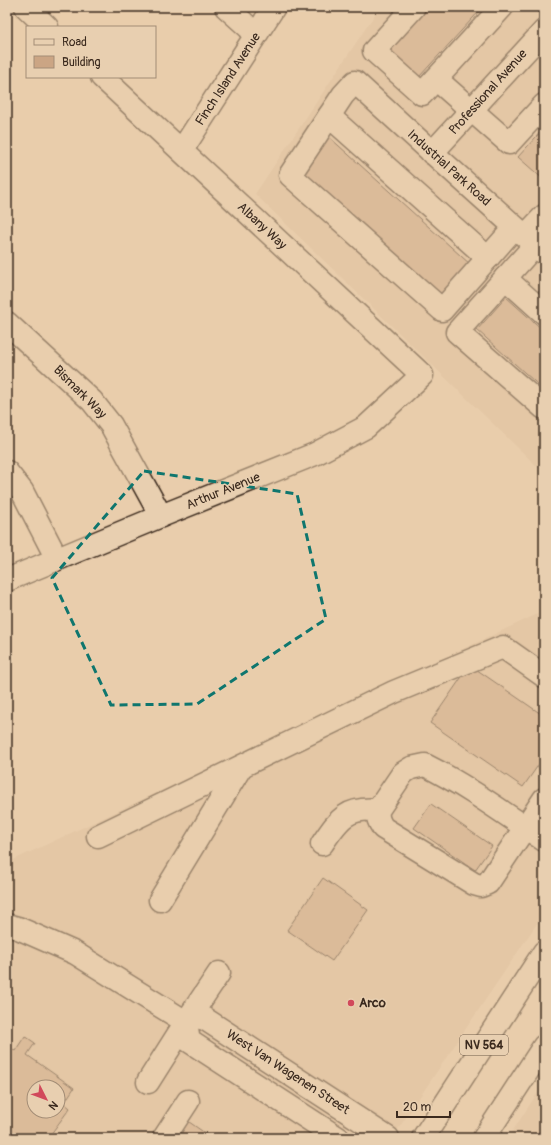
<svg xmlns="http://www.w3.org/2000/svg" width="551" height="1145" viewBox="0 0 551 1145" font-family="Pangolin,sans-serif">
<rect width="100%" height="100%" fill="#e9cdac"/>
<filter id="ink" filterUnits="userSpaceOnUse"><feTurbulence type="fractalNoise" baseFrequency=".025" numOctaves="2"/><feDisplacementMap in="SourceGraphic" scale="8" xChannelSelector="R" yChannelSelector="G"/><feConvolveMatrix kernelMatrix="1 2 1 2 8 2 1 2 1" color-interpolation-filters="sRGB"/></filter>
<g filter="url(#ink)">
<!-- built -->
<g fill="#ddbe9d" fill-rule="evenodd">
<polygon points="380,7 544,7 544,473 255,194"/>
<path d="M544 611V913L392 1138H7V863ZM34 1087H58V1111H34Z"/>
<polygon points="544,1083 544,1138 508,1138"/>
</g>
<!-- building -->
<g fill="#cba584" stroke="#3b2a1e" fill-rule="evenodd">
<polygon points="424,7 483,7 419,77 386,48"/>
<polygon points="544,128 544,180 518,157"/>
<polygon points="328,136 471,265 442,298 299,168"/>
<polygon points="506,297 544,331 544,390 477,330"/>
<polygon points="470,665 544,716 544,757 523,787 430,723"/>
<polygon points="431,804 492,846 475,870 414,828"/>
<polygon points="323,878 368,910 332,961 287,930"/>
<path d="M25 1036 35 1043 27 1055 74 1088 64 1103 70 1108 48 1138H7V1045L15 1051ZM34 1087H58V1111H34Z"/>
<polygon points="182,1117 212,1138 174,1138"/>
</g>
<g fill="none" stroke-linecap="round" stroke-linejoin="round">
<!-- minor casing -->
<g stroke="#3b2a1e" stroke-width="25">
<g id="minor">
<polyline points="26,7 47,27"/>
<polyline points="226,7 256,34"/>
<polyline points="414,7 374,51 422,94 502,7"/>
<polyline points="436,79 509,143 544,105"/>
<polyline points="329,116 488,258"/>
<polyline points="182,150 274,7"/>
<polyline points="432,153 544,31"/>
<path d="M515 227 442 310 290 175 343 95 355 82C417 139 480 196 544 253"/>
<polyline points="525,236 544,216"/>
<polyline points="535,245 457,332 544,408"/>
<polyline points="505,278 544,313"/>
<polyline points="7,323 92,401 111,425 161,516"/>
<polyline points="7,472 22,491 57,559"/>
<polyline points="7,580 161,516 315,454 366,427 422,375 102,77"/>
<path d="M544 799 488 883 481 886 474 884 383 828C379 822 377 818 378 810L403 773 411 768 425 765C467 786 505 814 544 840"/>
<polyline points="98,836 394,692 503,647 544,676"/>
<path d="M322 844C339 819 346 807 378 810"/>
<polyline points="160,900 241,767"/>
<polyline points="148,1082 186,1022 219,973"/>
<polyline points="164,1138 188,1101"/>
</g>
</g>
<!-- major casing -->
<g stroke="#3b2a1e" stroke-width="25">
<g id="major">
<polyline points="7,925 18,928 75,953 186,1022 189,1041 338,1138"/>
<polyline points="186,1022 197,1017 205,1019 388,1138"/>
<polyline points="423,1138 544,952"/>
<polyline points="484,1138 544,1046"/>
</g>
</g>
<!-- minor -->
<use href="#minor" stroke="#e8cfb0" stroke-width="22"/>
<!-- major -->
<use href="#major" stroke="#e8cfb0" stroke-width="22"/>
</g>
</g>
<!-- marked area -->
<path d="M0 0H551V1145H0ZM144 471 297 494 326 619 197 704 111 705 52 578Z" fill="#e9cdac" fill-opacity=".55" fill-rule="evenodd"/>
<path fill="none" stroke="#0f766e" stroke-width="3" stroke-dasharray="8 5" stroke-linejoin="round" d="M144 471 297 494 326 619 197 704 111 705 52 578Z"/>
<!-- markers -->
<circle fill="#d1495b" stroke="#e8cfb0" stroke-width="1.5" cx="351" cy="1003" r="4"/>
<g text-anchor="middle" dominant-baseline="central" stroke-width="3" stroke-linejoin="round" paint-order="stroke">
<!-- shield labels -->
<rect fill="#e8cfb0" stroke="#6f5c4a" stroke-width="1" x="460" y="1035" width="48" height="20" rx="3"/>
<g font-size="12" font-weight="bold" fill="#3b2a1e">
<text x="484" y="1045">NV 564</text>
</g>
<!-- street labels -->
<g font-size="13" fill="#3b2a1e" stroke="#e8cfb0">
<text transform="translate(228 79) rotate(-57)">Finch Island Avenue</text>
<text transform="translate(488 92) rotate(-48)">Professional Avenue</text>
<text transform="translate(449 168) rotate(42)">Industrial Park Road</text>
<text transform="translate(262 226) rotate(43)">Albany Way</text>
<text transform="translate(80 392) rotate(45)">Bismark Way</text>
<text transform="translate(223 491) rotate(-22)">Arthur Avenue</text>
<text transform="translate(288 1072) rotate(33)">West Van Wagenen Street</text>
</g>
<!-- poi labels -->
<g font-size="13" font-weight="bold" fill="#3b2a1e" stroke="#e8cfb0" text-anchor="start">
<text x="359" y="1003">Arco</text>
</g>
</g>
<!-- margin -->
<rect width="551" height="1145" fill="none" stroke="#e8cfb0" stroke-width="24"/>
<rect x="12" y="12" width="527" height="1121" fill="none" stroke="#3b2a1e" stroke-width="1.5" filter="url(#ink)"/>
<!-- legend -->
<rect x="26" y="26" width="130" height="52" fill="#e8cfb0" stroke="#a38d76"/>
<rect x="34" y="39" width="20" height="6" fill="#e8cfb0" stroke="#a38d76"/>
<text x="62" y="46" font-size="12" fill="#3b2a1e">Road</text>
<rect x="34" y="56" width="20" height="12" fill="#cba584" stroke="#a38d76"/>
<text x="62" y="66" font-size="12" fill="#3b2a1e">Building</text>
<!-- north arrow -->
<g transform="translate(46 1099) rotate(132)"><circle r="19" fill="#e8cfb0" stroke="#a38d76"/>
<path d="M0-3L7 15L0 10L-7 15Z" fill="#d1495b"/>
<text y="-6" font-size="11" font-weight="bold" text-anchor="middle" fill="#3b2a1e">N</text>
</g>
<!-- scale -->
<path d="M397 1111v6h53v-6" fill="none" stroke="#3b2a1e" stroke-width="2"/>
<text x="403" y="1111" font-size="12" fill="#3b2a1e" stroke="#e8cfb0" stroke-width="3" paint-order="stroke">20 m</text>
</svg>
